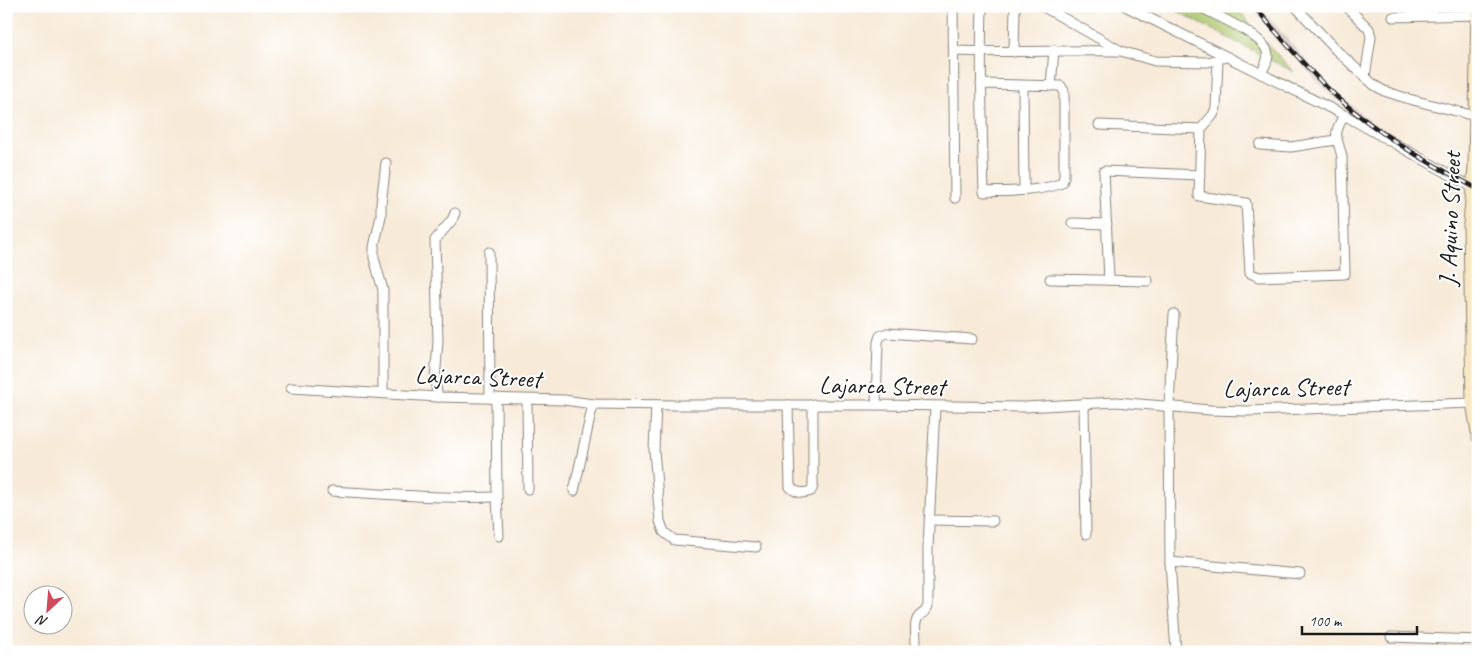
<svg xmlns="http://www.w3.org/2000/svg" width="1484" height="658" viewBox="0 0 1484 658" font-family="Caveat,sans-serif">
<rect width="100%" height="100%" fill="#fff"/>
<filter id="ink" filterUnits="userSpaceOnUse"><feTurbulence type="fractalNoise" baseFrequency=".02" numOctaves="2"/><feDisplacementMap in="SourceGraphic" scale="10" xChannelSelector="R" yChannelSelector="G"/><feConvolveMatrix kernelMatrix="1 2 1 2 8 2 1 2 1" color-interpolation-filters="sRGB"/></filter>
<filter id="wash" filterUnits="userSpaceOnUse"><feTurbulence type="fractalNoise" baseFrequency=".0096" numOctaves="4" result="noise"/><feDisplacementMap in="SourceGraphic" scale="20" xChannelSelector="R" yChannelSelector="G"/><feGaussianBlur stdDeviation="1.12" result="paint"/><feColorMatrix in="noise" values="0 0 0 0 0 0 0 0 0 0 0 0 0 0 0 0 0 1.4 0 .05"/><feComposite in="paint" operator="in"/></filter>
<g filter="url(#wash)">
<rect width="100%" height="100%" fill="#f7ead8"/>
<!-- industrial -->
<polygon fill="#cfc0bb" points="1251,6 1258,6 1319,75 1339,95 1378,128 1419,154 1478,181 1478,192 1417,159 1374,132 1336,99 1315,79"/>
<!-- green -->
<polygon fill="#acc56b" stroke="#647044" points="1167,6 1236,6 1257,33 1294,72"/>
</g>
<g filter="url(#ink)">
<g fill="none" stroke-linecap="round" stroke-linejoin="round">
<!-- street casing -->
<g stroke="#8a837a" stroke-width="11">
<g id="street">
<polyline points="953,6 955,198"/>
<polyline points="1042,6 1121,51 1155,61 1208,62 1223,58"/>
<polyline points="1125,6 1344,115 1472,187"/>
<path d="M1198 6C1215 15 1261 34 1267 51 1270 59 1264 67 1261 74"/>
<polyline points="1295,6 1335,49 1374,85 1384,91 1409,99 1475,116"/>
<polyline points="1346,6 1369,29 1371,37 1365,77"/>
<polyline points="1393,17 1476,15"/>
<path d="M954 51C1009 53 1063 50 1119 51"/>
<polyline points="1014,52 1015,6"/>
<path d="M1218 60 1216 108 1213 115 1201 129 1199 196 1246 203 1250 273 1259 277 1345 274 1342 157C1337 135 1332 137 1344 115"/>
<path d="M981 84 1061 86 1064 91V176L1062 183C1040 192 1007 191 984 192 982 130 980 68 982 6"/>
<polyline points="1023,86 1024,190"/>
<polyline points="1051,86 1054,50"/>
<polyline points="1099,125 1201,129"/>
<polyline points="1260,145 1291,147 1336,140"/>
<polyline points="1072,223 1107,224"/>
<polyline points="489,252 490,397"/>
<polyline points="1050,279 1148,281"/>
<polyline points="1109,280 1104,171 1200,175"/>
<polyline points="1174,314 1169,405 1170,562 1176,652"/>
<polyline points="291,388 438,397 564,400 593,404 677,405 876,405 1025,407 1116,402 1210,410 1247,411 1472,403"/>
<polyline points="383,393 383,290 374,258 374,247 381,216 381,204 386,163"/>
<polyline points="438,397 435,381 438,341 435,240 452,220 455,213"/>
<polyline points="496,398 497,497 499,536"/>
<polyline points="527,400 528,489"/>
<polyline points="1084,403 1086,534"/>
<polyline points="656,405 654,450 660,521 664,532 674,540 756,547"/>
<path d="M788 405 790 487C796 493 803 494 811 491L813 486V404"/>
<polyline points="876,405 878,342 880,336 887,333 972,339"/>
<path d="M332 491C387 494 442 499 497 497"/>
<polyline points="574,491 593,404"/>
<polyline points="930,520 993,521"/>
<polyline points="1170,562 1300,574"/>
<polyline points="1391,637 1478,640"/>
<path d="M916 642C916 629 912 618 925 612L928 606V547L935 407"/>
</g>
</g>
<!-- secondary casing -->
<g stroke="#8a837a" stroke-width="13">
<polyline id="secondary" points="1477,6 1474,167 1469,224 1472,403 1478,438"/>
</g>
<!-- street -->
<use href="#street" stroke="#fff" stroke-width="9"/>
<!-- secondary -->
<use href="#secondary" stroke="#f8e8c3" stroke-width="11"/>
<!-- rail casing -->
<g stroke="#1c1c1c" stroke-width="4.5">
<path id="rail" d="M1254 6C1280 37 1307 69 1337 97 1379 135 1428 163 1478 189"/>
</g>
<!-- rail -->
<use href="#rail" stroke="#fff" stroke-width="2.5" stroke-dasharray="8" stroke-linecap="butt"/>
</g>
</g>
<g text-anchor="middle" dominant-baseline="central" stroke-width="4" stroke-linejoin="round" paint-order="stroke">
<!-- street labels -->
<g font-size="25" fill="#1c1c1c" stroke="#fff">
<text transform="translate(1450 219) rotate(-88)">J. Aquino Street</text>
<text transform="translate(478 377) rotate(2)">Lajarca Street</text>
<text transform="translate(882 386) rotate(1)">Lajarca Street</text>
<text transform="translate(1286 388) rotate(-1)">Lajarca Street</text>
</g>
</g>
<!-- margin -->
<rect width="1484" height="658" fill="none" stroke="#fff" stroke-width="25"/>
<!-- north arrow -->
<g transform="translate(48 610) rotate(206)"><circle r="24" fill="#ffffff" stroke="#a4a4a4"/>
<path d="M0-4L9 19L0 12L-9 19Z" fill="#d1495b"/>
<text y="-8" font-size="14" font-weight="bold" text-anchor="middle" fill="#1c1c1c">N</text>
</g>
<!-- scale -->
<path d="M1302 626v8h115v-8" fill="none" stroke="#1c1c1c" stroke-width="2.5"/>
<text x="1309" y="626" font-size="15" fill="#1c1c1c" stroke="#ffffff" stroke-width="4" paint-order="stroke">100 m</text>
</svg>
